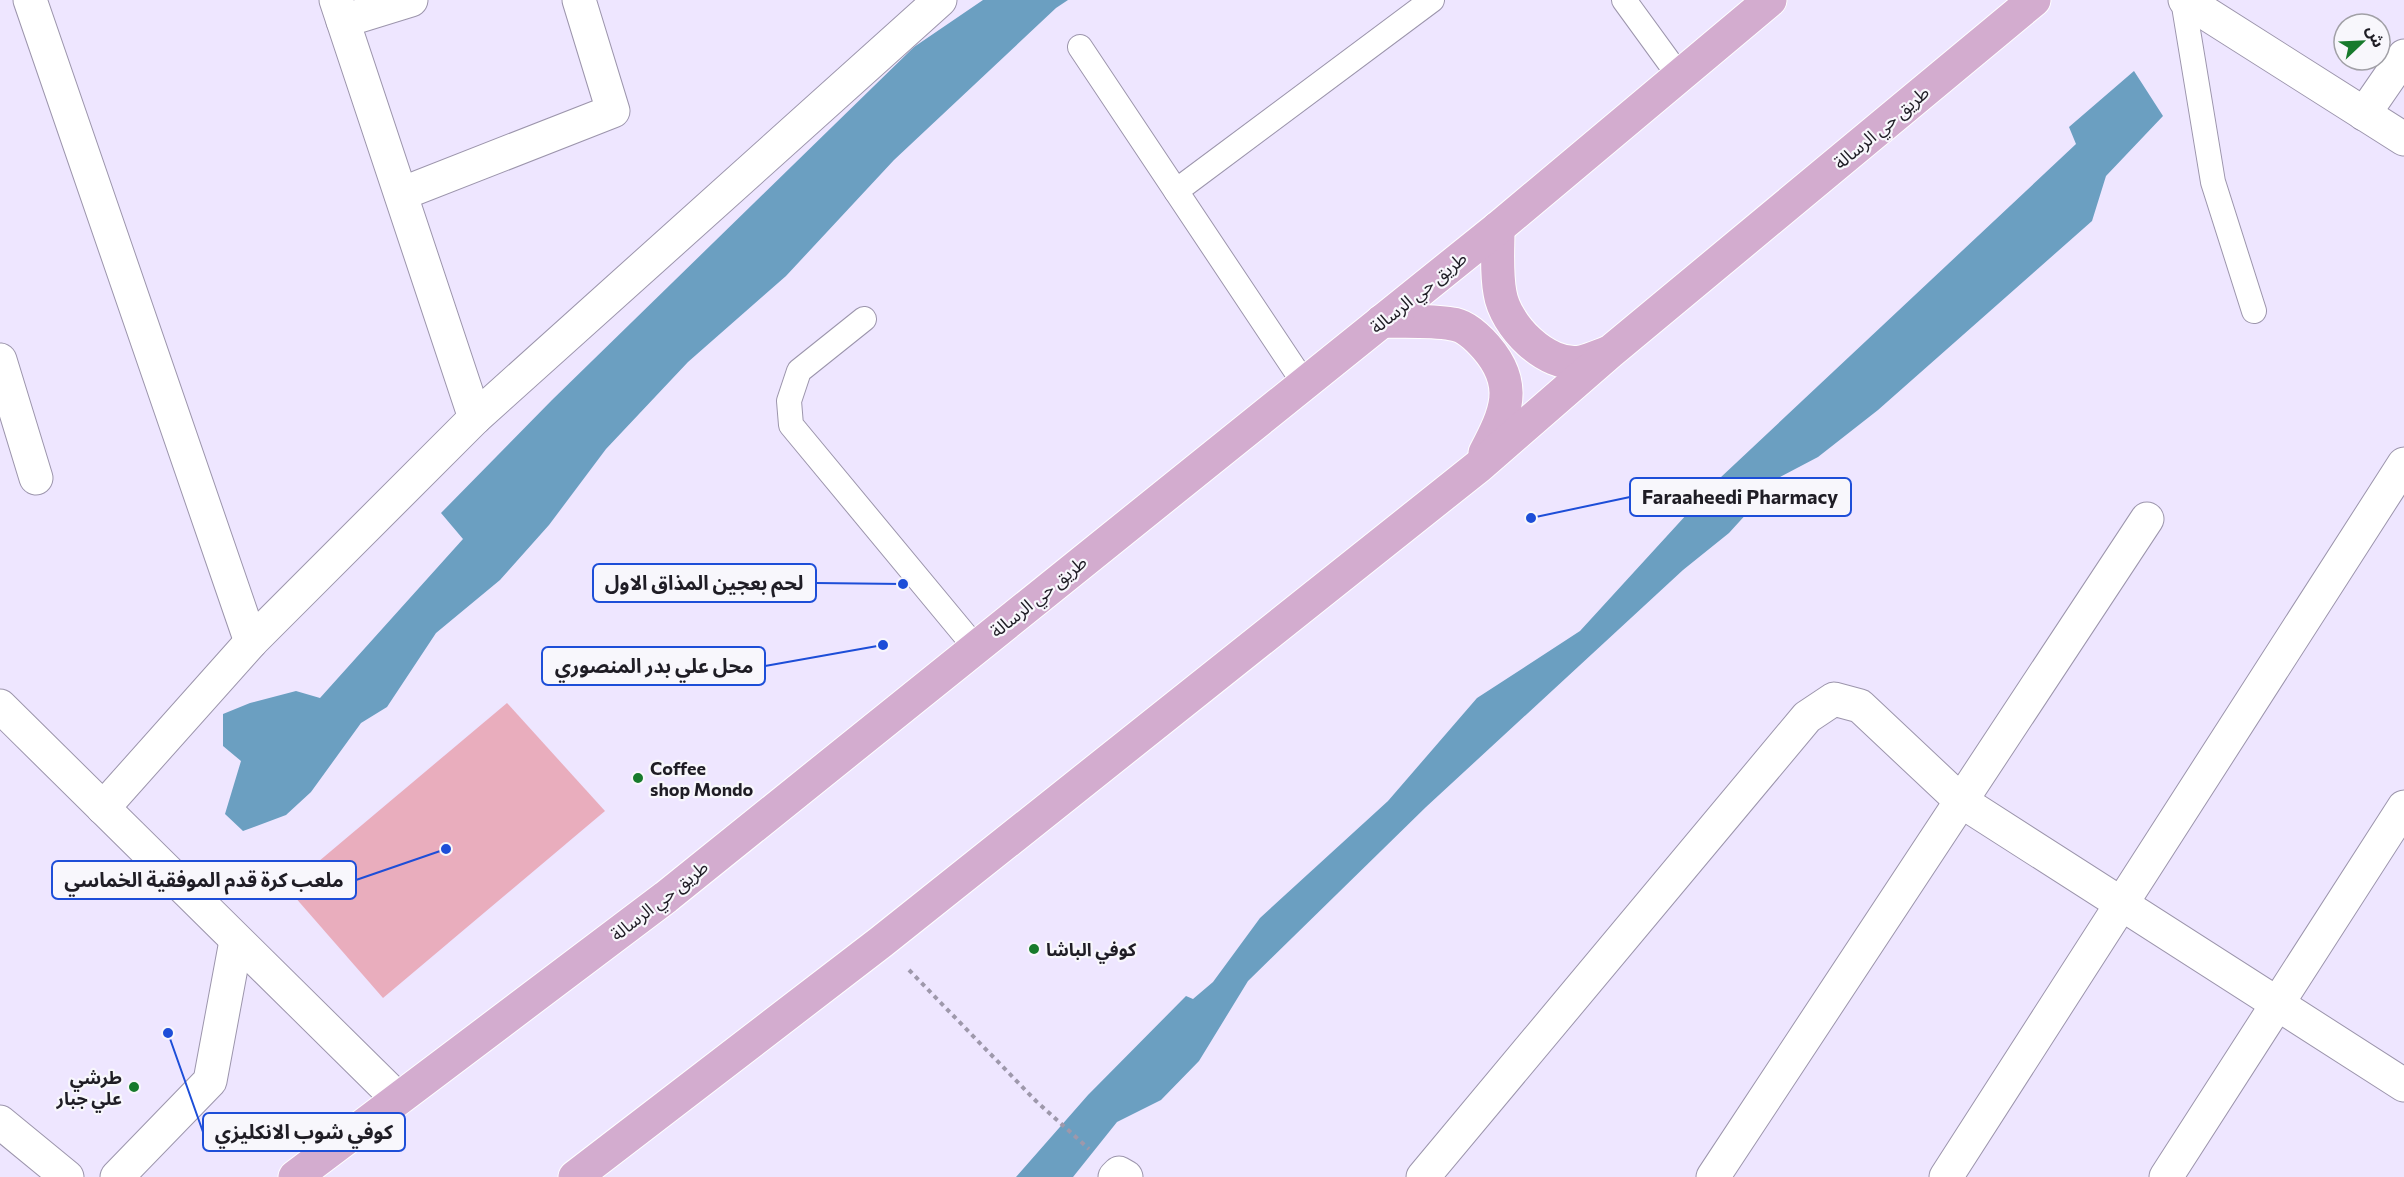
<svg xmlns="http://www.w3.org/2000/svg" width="2404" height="1177" viewBox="0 0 2404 1177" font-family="Commissioner,'Noto Sans Arabic',sans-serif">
<rect width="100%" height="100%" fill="#eee6ff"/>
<!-- green -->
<polygon fill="#e9adbd" points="507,703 605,811 383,998 287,888"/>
<!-- water -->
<g fill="#6b9fc1">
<polygon points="983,0 1068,0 1056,8 894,160 786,276 688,362 606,449 549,525 500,580 436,633 387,707 361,723 311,792 286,815 243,831 225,814 241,761 223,746 223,714 250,703 296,691 320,698 463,539 441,513 552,400 914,47"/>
<polygon points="2134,71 2163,116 2106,176 2092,221 1878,410 1818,457 1780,477 1729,533 1683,570 1426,807 1248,981 1199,1061 1161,1100 1117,1122 1073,1177 1016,1177 1088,1095 1186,996 1193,999 1213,982 1260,918 1388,801 1477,698 1580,631 1720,478 2076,144 2069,127"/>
</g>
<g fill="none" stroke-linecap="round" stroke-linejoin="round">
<!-- lane casing -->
<g stroke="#9c95ac" stroke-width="26">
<g id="lane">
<polyline points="1624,0 1680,77"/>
<polyline points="2183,0 2213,182 2254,311"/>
<polyline points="1080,47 1304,383"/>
<polyline points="1176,191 1432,0"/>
<polyline points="864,319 799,371 789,401 791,425 975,647"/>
</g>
</g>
<!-- street casing -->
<g stroke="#9c95ac" stroke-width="35">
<g id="street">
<polyline points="30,0 251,642"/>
<polyline points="336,0 475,418"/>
<polyline points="2185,0 2404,139"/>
<polyline points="343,21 411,0"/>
<polyline points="2364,114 2404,56"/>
<polyline points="401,194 613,111 579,0"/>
<polyline points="0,360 36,478"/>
<polyline points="0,706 398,1099"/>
<polyline points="0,1122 67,1177"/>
<polyline points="117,1177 210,1081 236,941"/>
<polyline points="1115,1177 1119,1173 1126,1177"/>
<polyline points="1423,1177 1807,717 1834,699 1860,706 1961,801 2404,1085"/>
<polyline points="1713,1177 2147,519"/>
<polyline points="1946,1177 2404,464"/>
<polyline points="2166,1177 2404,807"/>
</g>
</g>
<!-- secondary casing -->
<g stroke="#9c95ac" stroke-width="35">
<polyline id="secondary" points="103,808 251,642 475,418 940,0"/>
</g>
<!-- primary casing -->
<g stroke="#fff" stroke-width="35">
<g id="primary">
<path d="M1498 228C1498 249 1496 272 1500 293 1505 325 1546 368 1581 362 1590 360 1599 356 1607 353"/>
<path d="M1382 321C1405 322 1429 320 1452 324 1465 325 1478 338 1486 347 1519 385 1506 413 1485 453"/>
<polyline points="295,1177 666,897 1498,228 1770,0"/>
<polyline points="575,1177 881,942 1479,466 1610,352 2034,0"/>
</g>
</g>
<!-- path -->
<polyline stroke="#9e98ab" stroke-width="4" stroke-dasharray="4.5 4.5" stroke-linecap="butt" points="909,970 1036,1101 1089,1149"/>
<!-- lane -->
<use href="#lane" stroke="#fff" stroke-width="24"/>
<!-- street -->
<use href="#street" stroke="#fff" stroke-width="33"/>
<!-- secondary -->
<use href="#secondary" stroke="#fff" stroke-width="33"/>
<!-- primary -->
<use href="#primary" stroke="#d3accf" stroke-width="33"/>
</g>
<!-- markers -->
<g fill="#177a2c" stroke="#f8f7fc" stroke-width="2">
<circle cx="638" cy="778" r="6"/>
<circle cx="1034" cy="949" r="6"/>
<circle cx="134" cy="1087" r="6"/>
</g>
<g text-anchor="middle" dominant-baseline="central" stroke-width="4.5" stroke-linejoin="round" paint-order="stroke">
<!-- street labels -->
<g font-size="18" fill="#1f1d25" stroke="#f8f7fc">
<text transform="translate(1881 127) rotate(-40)">طريق حي الرسالة</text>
<text transform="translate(1418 292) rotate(-39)">طريق حي الرسالة</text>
<text transform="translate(1038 596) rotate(-39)">طريق حي الرسالة</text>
<text transform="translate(659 900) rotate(-38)">طريق حي الرسالة</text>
</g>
<!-- poi labels -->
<g font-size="18" font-weight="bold" fill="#1f1d25" stroke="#f8f7fc" text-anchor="start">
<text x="650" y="768">Coffee<tspan x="650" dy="21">shop Mondo</tspan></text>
<text x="1046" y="949">كوفي الباشا</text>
<text x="122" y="1077" text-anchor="end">طرشي<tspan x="122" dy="21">علي جبار</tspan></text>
</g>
</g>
<!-- callouts -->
<path fill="none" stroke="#1d4ed8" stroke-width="2" d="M1531 518L1630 497M903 584L816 583M883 645L765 666M446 849L356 880M168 1033L203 1132"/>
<g fill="#1d4ed8" stroke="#f8f7fc" stroke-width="2">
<circle cx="1531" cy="518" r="6"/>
<circle cx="903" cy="584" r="6"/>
<circle cx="883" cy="645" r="6"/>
<circle cx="446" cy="849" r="6"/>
<circle cx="168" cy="1033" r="6"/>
</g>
<g fill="#f8f7fc" stroke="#1d4ed8" stroke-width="2">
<rect x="1630" y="478" width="221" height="38" rx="6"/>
<rect x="593" y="564" width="223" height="38" rx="6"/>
<rect x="542" y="647" width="223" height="38" rx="6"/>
<rect x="52" y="861" width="304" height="38" rx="6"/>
<rect x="203" y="1113" width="202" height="38" rx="6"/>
</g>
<g font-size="20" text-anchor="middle" font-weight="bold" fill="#1f1d25">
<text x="1740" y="504">Faraaheedi Pharmacy</text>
<text x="704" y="590">لحم بعجين المذاق الاول</text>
<text x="654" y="673">محل علي بدر المنصوري</text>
<text x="204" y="887">ملعب كرة قدم الموفقية الخماسي</text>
<text x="304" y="1139">كوفي شوب الانكليزي</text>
</g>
<!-- north arrow -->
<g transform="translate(2362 42) rotate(67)"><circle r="28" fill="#f8f7fc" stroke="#a1a0a6" stroke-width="1.5"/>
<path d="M0-4.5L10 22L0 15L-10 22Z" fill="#177a2c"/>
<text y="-9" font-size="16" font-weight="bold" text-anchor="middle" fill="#1f1d25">ش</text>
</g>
</svg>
